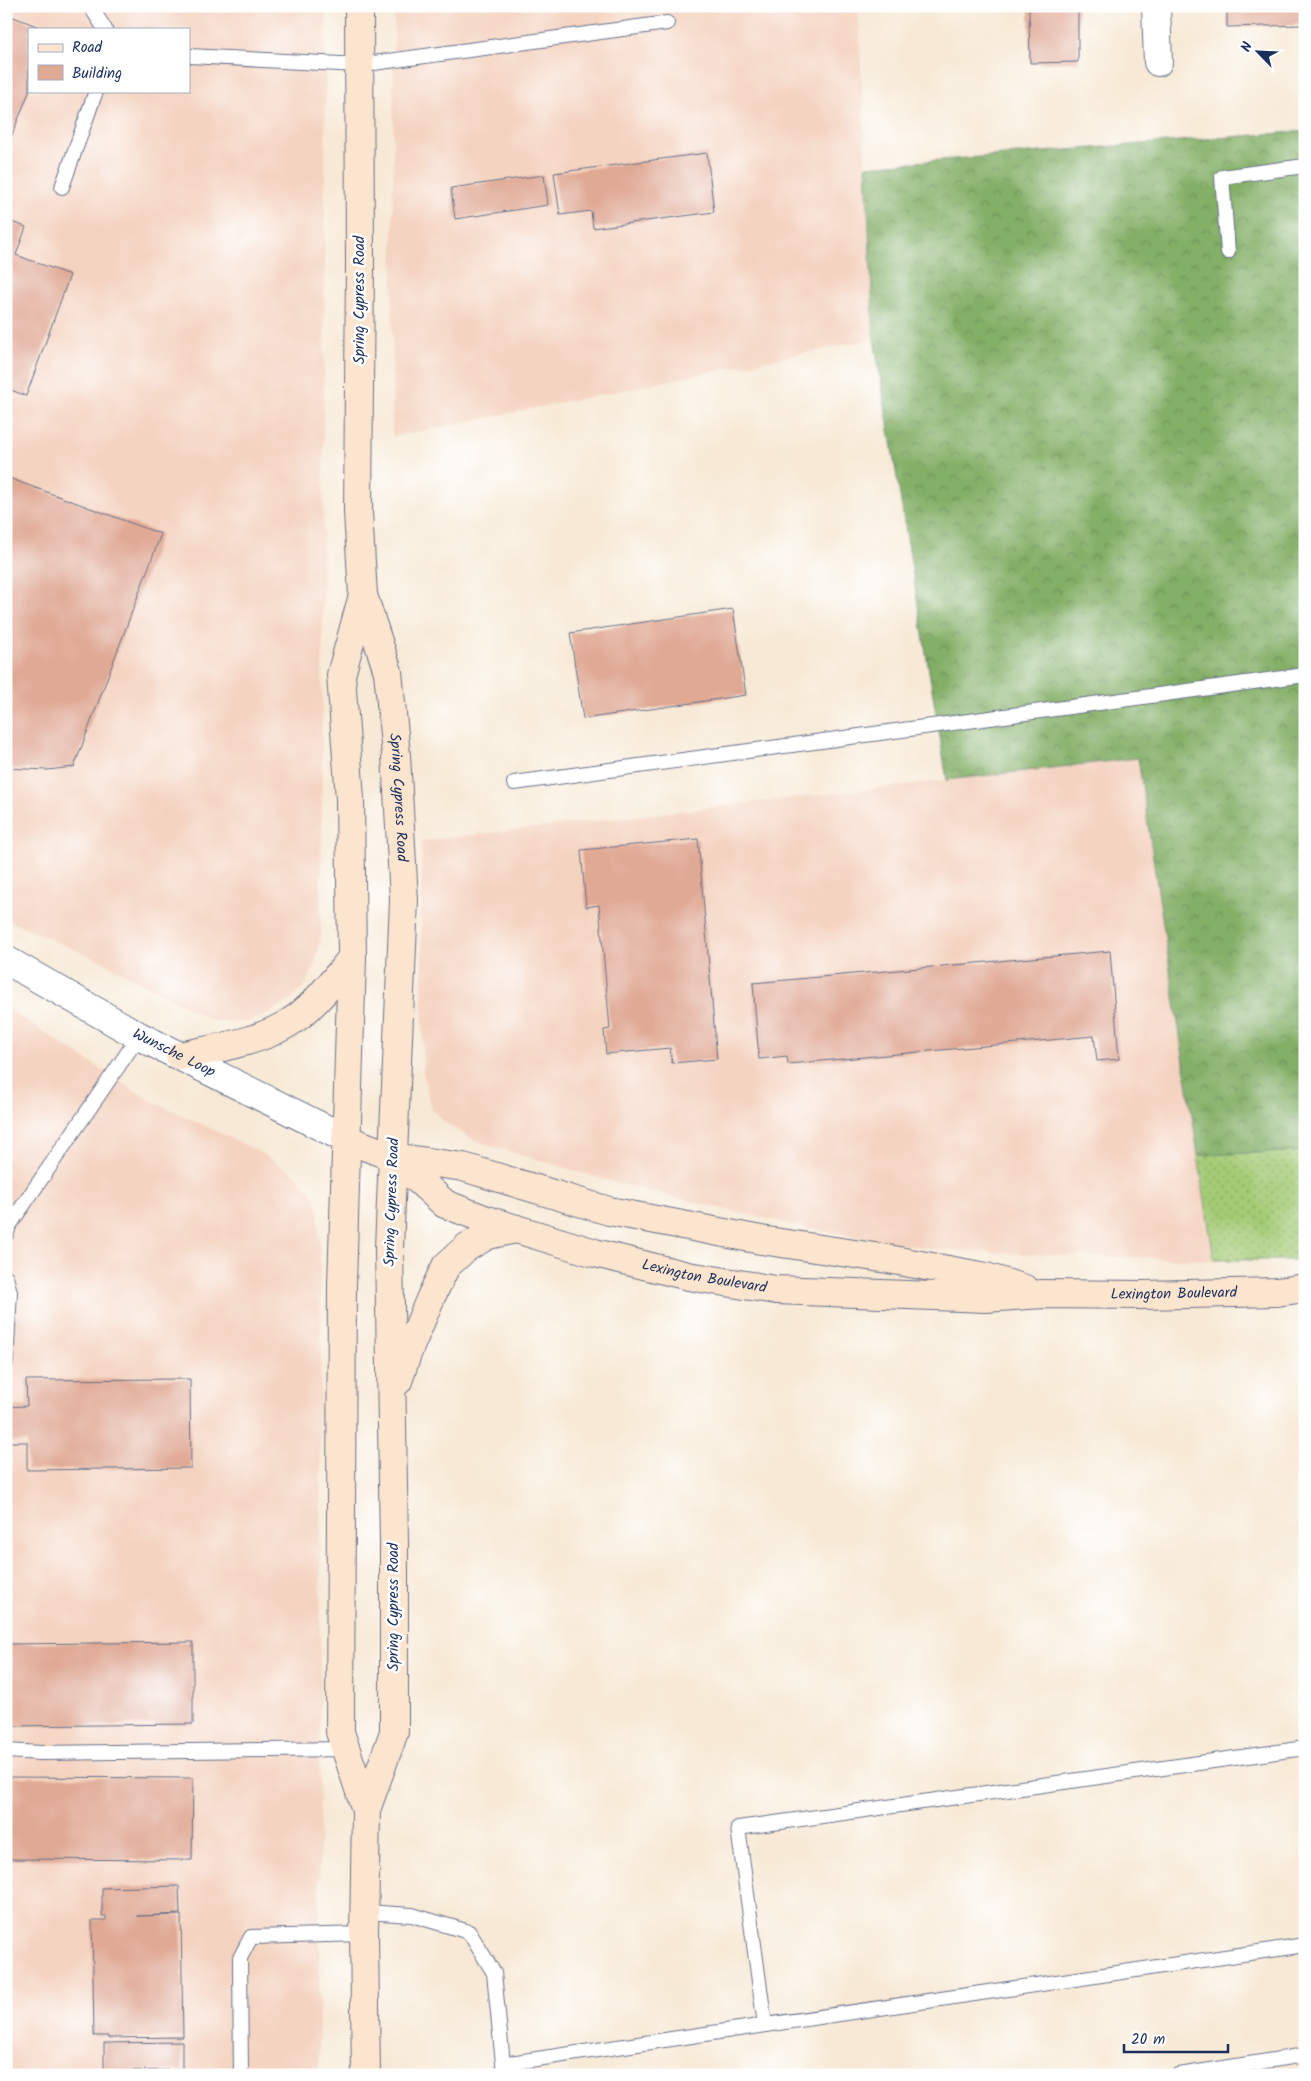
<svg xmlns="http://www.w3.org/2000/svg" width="1311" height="2081" viewBox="0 0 1311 2081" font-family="Kalam,sans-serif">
<defs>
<pattern id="grass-dots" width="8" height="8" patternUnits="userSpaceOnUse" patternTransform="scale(1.25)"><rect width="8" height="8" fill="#a4cb75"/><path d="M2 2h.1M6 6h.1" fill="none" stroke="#85a563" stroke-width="1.8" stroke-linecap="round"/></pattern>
<pattern id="forest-crowns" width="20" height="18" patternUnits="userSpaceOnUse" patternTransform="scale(1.25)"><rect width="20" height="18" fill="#83af66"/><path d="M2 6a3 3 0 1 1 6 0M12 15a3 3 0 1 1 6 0" fill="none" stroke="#6a8f57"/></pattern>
</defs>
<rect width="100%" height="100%" fill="#fff"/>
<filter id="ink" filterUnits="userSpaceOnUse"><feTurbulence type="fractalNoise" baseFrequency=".02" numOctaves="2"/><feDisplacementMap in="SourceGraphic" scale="10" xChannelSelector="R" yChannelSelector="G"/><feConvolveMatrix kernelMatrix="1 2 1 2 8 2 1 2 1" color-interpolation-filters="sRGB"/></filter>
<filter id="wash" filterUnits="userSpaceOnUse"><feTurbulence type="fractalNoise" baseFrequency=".0096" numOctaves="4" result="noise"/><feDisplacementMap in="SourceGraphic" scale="20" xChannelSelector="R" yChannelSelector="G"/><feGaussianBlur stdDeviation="1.12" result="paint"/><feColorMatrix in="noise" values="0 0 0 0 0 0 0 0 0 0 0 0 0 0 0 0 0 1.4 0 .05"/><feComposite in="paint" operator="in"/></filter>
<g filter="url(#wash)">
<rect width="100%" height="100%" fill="#f7e9d5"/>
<!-- built -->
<g fill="#f4d3c0" fill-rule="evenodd">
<path d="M6 6H326L321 934 315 966 302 989 286 1003 270 1013 248 1022 212 1021 105 963 6 919ZM29 29H189V91H29Z"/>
<polygon points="394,6 858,6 874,339 392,437"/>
<polygon points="1138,758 1214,1260 998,1253 928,1248 822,1231 709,1206 606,1180 498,1148 474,1140 443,1121 432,1110 423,1073 421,841"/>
<polygon points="6,1008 148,1099 254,1149 295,1174 311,1191 318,1209 320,1248 321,1330 319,2075 6,2075"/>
</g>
<!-- grass -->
<polygon fill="url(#grass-dots)" stroke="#607d6a" points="1305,1151 1305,1260 1214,1260 1198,1155"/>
<!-- forest -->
<polygon fill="url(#forest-crowns)" stroke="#4f6f62" points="1305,131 1305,1151 1198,1155 1138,758 947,780 874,339 866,166"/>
<g id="blocks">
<!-- building -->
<g fill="#e0a994">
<polygon points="1029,6 1078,6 1078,62 1030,63"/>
<polygon points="1227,6 1304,6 1304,25 1227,27"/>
<polygon points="6,14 44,29 29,29 29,92 6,150"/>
<polygon points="707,153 714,212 593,228 591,211 560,215 554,173"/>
<polygon points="544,175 548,205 455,219 451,188"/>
<polygon points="6,220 26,227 16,255 70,275 26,396 6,388"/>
<polygon points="6,477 161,534 74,767 47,770 6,768"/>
<polygon points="733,609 746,695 583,719 570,633"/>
<polygon points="698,839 717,1059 672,1063 670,1048 606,1054 604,1030 610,1029 599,905 586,907 581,850"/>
<polygon points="1110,951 1119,1059 1097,1061 1094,1036 788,1064 787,1056 759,1059 753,983"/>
<polygon points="190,1379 191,1468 27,1470 27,1442 6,1442 6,1407 27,1406 26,1380"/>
<polygon points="193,1642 193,1724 6,1726 6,1644"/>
<polygon points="6,1777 193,1778 192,1860 6,1859"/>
<polygon points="179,1886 180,1914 137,1916 181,1915 183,2037 108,2038 108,2036 94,2036 92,1920 106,1920 106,1916 102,1916 102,1888"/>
<polygon points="182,2042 182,2070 104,2071 104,2043"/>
</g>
</g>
</g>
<g filter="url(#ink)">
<use href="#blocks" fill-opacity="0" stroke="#687088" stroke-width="1"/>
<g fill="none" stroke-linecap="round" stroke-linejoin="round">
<!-- lane casing -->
<g stroke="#687088" stroke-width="16">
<g id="lane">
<polyline points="90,6 105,29"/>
<polyline points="189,56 359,65 667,23"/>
<polyline points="62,187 96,91"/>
<polyline points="1228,252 1222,177 1305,166"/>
<polyline points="514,783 1305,675"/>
<polyline points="6,1235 9,1226 139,1036"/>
<polyline points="6,1277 10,1292 6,1362"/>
<polyline points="6,1751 41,1753 346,1749"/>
<polyline points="365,1912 412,1915 469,1932 494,1973 503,2064 1305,1945"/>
<polyline points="765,2025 738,1828 1305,1748"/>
<polyline points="241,2075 240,1958 251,1937 364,1934"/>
<polyline points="1179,2075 1305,2055"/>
</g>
</g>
<!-- street casing -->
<g stroke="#687088" stroke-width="30">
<g id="street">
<polyline points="1156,6 1158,62"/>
<path id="s1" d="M6 960 139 1036 346 1139"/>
</g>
</g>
<!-- secondary casing -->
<g stroke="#687088" stroke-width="30">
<g id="secondary">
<path id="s2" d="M359 6 360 262 358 512 363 595 388 672 396 755 404 900 389 1248 394 1542V1732L366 1810"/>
<polyline points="363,595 341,675 350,799 352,958 342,1284 340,1732 366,1810 364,1934 366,2075"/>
<path d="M180 1056C215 1048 256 1043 287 1024 313 1009 333 981 352 958"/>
<polyline points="346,1139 393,1157 463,1167 609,1211 761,1240 888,1259 986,1277 1025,1289"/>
<path id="s3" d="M393 1157 445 1204 487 1220 595 1253 688 1276 776 1290 986 1298 1043 1294 1143 1295 1277 1292 1305 1288"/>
<polyline points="398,1381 407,1354 431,1297 446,1266 467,1247 488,1235 516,1229"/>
</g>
</g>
<!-- lane -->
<use href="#lane" stroke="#fff" stroke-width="14"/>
<!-- street -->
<use href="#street" stroke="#fff" stroke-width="28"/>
<!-- secondary -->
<use href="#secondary" stroke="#fce5cf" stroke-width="28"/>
</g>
</g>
<g text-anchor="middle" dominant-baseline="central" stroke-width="5" stroke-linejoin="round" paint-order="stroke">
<!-- street labels -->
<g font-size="15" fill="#1b2f5e" stroke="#fff">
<text transform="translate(360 300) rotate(-90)">Spring Cypress Road</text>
<text stroke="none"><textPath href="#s2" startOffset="796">Spring Cypress Road</textPath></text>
<text stroke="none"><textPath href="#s1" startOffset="192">Wunsche Loop</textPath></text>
<text transform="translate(392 1202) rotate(-88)">Spring Cypress Road</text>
<text stroke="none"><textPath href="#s3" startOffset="340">Lexington Boulevard</textPath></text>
<text stroke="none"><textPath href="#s3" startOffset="811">Lexington Boulevard</textPath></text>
<text transform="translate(394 1607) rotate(-90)">Spring Cypress Road</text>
</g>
</g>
<!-- margin -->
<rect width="1311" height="2081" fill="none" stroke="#fff" stroke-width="25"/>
<!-- legend -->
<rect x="28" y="28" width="162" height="65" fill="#ffffff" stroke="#a4acbf"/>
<rect x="38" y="44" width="25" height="8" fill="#fce5cf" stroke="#a4acbf"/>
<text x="72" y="52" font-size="15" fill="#1b2f5e">Road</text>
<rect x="38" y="65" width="25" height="15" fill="#e0a994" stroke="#a4acbf"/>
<text x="72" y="78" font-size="15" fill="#1b2f5e">Building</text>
<!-- north arrow -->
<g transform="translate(1258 52) rotate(294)" stroke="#ffffff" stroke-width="4" paint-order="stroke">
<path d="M0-4L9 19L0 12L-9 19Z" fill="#1b2f5e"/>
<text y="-8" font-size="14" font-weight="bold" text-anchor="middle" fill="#1b2f5e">N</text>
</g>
<!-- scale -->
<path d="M1124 2044v8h104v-8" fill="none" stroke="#1b2f5e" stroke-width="2.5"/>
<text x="1131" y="2044" font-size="15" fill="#1b2f5e" stroke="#ffffff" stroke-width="4" paint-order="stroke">20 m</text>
</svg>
